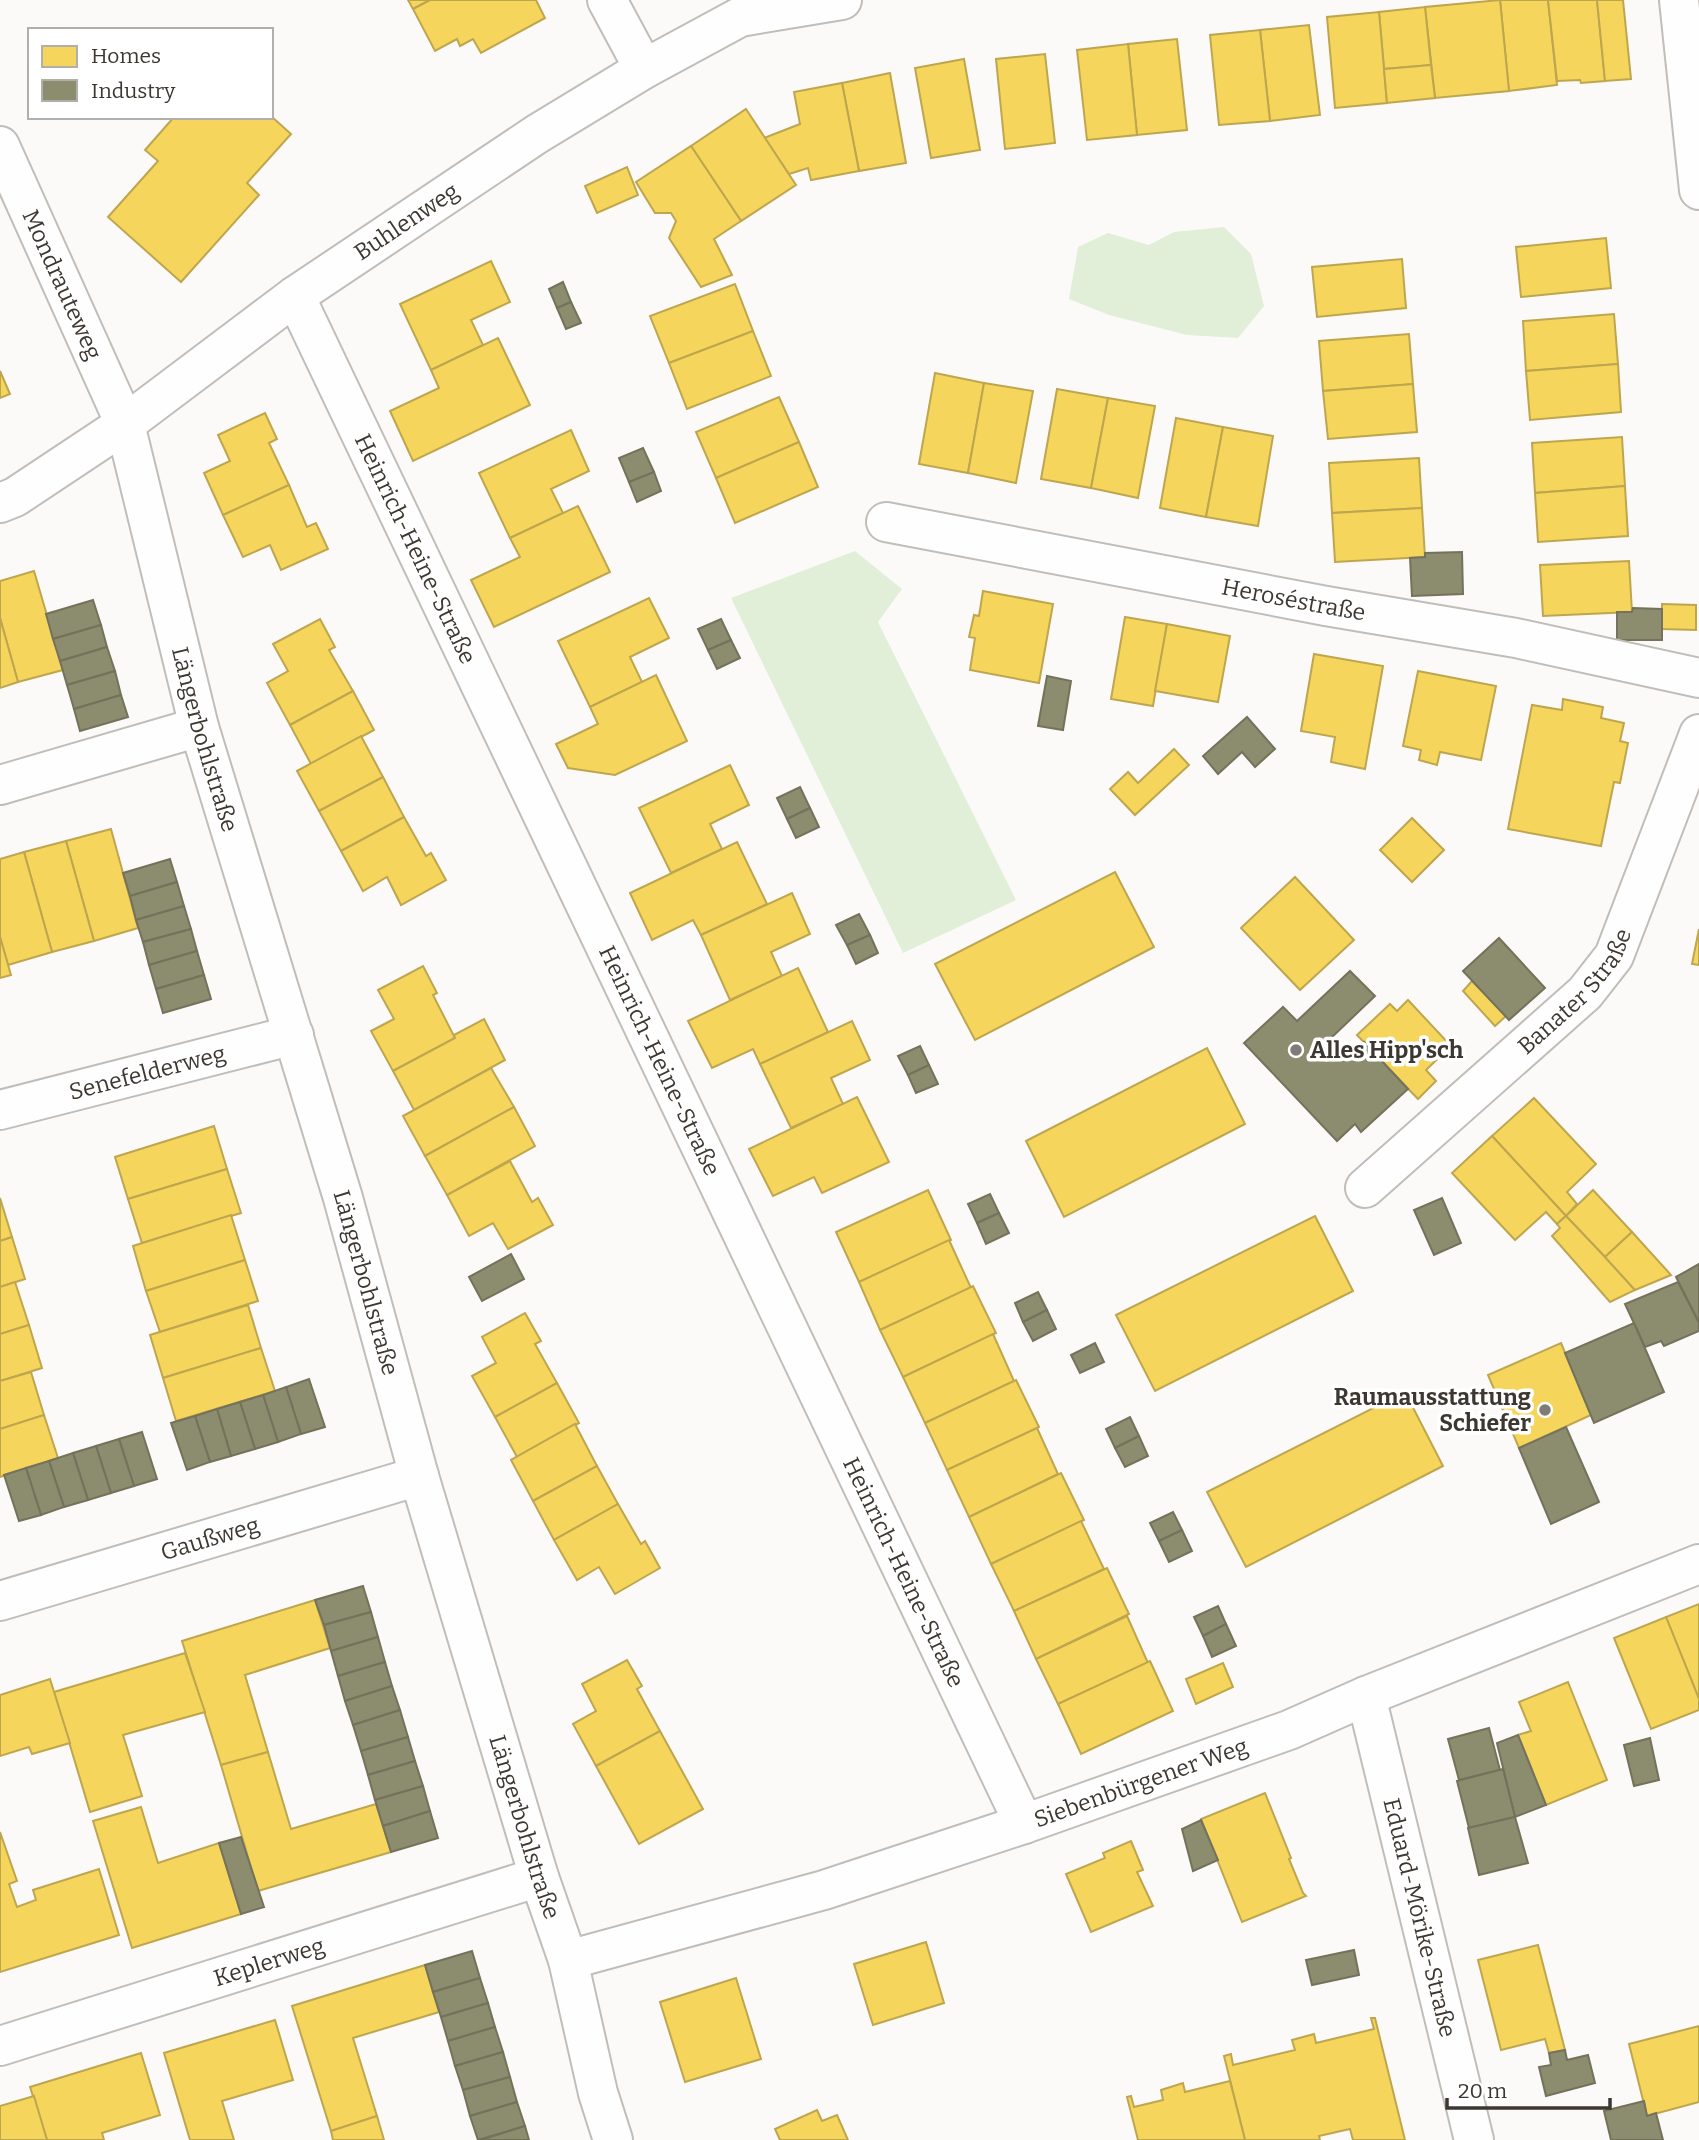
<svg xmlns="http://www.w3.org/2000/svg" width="1699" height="2140" viewBox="0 0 1699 2140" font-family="Bitter,serif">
<rect width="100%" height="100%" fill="#fcfaf8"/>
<!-- green -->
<g fill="#e1efd8">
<polygon points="1224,227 1251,254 1264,306 1238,338 1187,335 1109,315 1069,299 1078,247 1108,233 1149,245 1174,232"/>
<polygon points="855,551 902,589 878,622 1016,900 903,953 731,598"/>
</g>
<!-- homes -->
<g fill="#f6d55c" stroke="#bea64f" stroke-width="2">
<polygon points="408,0 430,0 413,9"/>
<polygon points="430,0 536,0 545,18 481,53 473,39 460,46 457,39 435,51 413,9"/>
<polygon points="1500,0 1548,0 1557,85 1509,91"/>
<polygon points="1500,0 1509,91 1435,98 1425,7"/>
<polygon points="1548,0 1597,0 1605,81 1581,83 1580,80 1557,81"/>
<polygon points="1597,0 1623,0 1631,79 1605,81"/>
<polygon points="1425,7 1431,65 1384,69 1379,12"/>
<polygon points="1379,12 1387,103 1335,108 1327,17"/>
<polygon points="1309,25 1320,115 1270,121 1260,30"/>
<polygon points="1260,30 1270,121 1219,125 1210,35"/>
<polygon points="1177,39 1187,130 1137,135 1128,44"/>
<polygon points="1128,44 1137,135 1087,140 1077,50"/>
<polygon points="1045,54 1055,143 1005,149 996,59"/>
<polygon points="964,59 980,150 931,158 915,68"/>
<polygon points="1431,65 1435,98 1387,103 1384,69"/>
<polygon points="890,73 906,163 859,171 842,83"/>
<polygon points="842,83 859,171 811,180 808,168 789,174 764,138 800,124 794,92"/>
<polygon points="746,109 796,185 741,221 691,146"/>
<polygon points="271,116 291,134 247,183 259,195 181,282 108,217 158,161 145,150 174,117"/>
<polygon points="691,146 741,221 714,239 732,275 701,287 669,238 676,221 671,213 655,213 636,182"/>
<polygon points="627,167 638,195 597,213 585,186"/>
<polygon points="1606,238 1611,288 1521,297 1516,247"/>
<polygon points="1402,259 1406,308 1317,317 1312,267"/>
<polygon points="491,261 510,302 471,320 483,345 431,370 400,304"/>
<polygon points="735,284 753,331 669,363 650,316"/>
<polygon points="1614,314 1618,364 1526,371 1523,321"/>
<polygon points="753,331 771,376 687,409 669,363"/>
<polygon points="1409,334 1413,384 1323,391 1319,341"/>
<polygon points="498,338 530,405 413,461 390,411 439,388 431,370"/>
<polygon points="1618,364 1621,412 1530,420 1526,371"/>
<polygon points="0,371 10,394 0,398"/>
<polygon points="935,373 984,383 968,473 919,464"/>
<polygon points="984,383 1033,391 1016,483 968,473"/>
<polygon points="1413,384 1417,432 1328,439 1323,391"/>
<polygon points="1057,389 1108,398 1091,488 1041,479"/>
<polygon points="779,397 799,442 716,478 696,432"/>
<polygon points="1108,398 1155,406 1138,498 1091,488"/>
<polygon points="265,413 277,439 269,443 289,485 223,515 204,473 230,461 218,435"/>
<polygon points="1176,418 1223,427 1206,517 1160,508"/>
<polygon points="1223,427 1273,436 1258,526 1206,517"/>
<polygon points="571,430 589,471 551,489 563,513 510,538 479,473"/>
<polygon points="1622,437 1625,486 1535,493 1532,443"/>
<polygon points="799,442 818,487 735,523 716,478"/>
<polygon points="1419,458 1422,508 1332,513 1329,463"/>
<polygon points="289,485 307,527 316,523 328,549 281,570 270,545 243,557 223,515"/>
<polygon points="1625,486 1628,536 1538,542 1535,493"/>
<polygon points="578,506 610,572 494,627 471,580 520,557 510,538"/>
<polygon points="1422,508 1425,557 1335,562 1332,513"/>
<polygon points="1629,561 1632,612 1543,616 1540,565"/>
<polygon points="34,571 63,670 18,682 0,618 0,581"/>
<polygon points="983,591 1053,604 1039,683 970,670 975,638 969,637 974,615 979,616"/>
<polygon points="649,598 669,638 630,657 642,682 590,707 558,641"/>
<polygon points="1662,604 1696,605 1696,630 1662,629"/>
<polygon points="1125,617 1167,624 1153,706 1111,699"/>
<polygon points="0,618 18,682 0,688"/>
<polygon points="320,619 335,647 329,650 353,691 290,725 267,683 288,671 273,644"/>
<polygon points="1167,624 1230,636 1218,702 1155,691"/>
<polygon points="1314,654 1383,666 1365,769 1331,762 1335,737 1301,731"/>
<polygon points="1418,671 1496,686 1481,760 1440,752 1437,765 1419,760 1421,750 1403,746"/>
<polygon points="656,675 687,741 615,775 568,768 556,744 598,724 590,707"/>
<polygon points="353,691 374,730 311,764 290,725"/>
<polygon points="1563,699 1603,707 1601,718 1624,723 1620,741 1628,743 1620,783 1614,782 1601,846 1508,829 1532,705 1562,710"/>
<polygon points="361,736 383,777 319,811 297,771"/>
<polygon points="1174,749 1189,765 1135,815 1110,789 1128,772 1138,783"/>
<polygon points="730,765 749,805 710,824 722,849 671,873 639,808"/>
<polygon points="383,777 404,817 341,851 319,811"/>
<polygon points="404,817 426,856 431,853 446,880 401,905 387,877 363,891 341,851"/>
<polygon points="1412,818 1444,850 1412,882 1380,850"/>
<polygon points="111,829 138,928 94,941 66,841"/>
<polygon points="66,841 94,941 52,952 24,852"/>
<polygon points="737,842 767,904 701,935 693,920 652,940 630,893"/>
<polygon points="24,852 52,952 8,965 0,937 0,859"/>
<polygon points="1115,872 1154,947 975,1040 935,964"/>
<polygon points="1295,877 1354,940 1300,990 1241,928"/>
<polygon points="792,893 810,934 771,952 782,976 730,1000 701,935"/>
<polygon points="1699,929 1699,965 1692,964"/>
<polygon points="0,937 11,975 0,978"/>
<polygon points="423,966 437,993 433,995 455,1038 393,1071 371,1031 394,1019 378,990"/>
<polygon points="798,968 828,1032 760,1064 753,1049 712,1068 688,1021"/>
<polygon points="1472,981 1506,1016 1495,1026 1463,991"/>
<polygon points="1408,1000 1451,1046 1426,1070 1436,1081 1418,1099 1357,1035 1390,1004 1397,1011"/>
<polygon points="484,1019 505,1060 414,1110 393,1071 455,1038 454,1035"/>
<polygon points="852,1021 870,1060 831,1078 843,1104 791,1128 760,1064"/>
<polygon points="1207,1048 1245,1124 1064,1217 1026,1141"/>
<polygon points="491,1068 514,1107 425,1156 403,1116"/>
<polygon points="857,1097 889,1162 822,1193 814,1177 773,1196 749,1149"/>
<polygon points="1534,1098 1596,1164 1567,1192 1577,1204 1566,1216 1492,1136"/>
<polygon points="514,1107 535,1146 447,1195 425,1156"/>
<polygon points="214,1126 227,1169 128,1199 115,1157"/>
<polygon points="1492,1136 1566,1216 1557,1224 1546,1212 1515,1240 1452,1173"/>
<polygon points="510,1161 532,1202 538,1198 553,1225 508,1249 493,1223 469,1236 447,1195"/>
<polygon points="227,1169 241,1213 142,1243 128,1199"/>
<polygon points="928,1190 951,1240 859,1282 836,1232"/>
<polygon points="1593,1190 1632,1232 1605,1257 1566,1216"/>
<polygon points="0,1198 12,1237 0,1241"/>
<polygon points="231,1215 245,1260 146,1291 133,1246"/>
<polygon points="1315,1216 1353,1291 1155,1391 1116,1315"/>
<polygon points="1566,1216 1605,1257 1635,1290 1610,1302 1552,1236 1560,1228 1557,1224"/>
<polygon points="1632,1232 1671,1275 1635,1290 1605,1257"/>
<polygon points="12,1237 25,1279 0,1287 0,1241"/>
<polygon points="949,1240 971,1288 880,1330 859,1282"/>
<polygon points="245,1260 258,1301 160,1332 146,1291"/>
<polygon points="15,1282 29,1325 0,1334 0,1287"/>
<polygon points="973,1286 996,1333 903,1377 880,1330"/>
<polygon points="248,1305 261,1348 163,1378 150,1335"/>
<polygon points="525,1313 541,1341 535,1344 557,1383 495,1417 472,1376 496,1363 482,1337"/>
<polygon points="29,1325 42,1368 0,1381 0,1334"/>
<polygon points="993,1334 1014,1381 925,1423 903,1377"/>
<polygon points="1561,1343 1591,1415 1519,1448 1488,1375"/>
<polygon points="261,1348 275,1391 176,1421 163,1378"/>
<polygon points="31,1372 44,1415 0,1429 0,1381"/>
<polygon points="1016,1380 1039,1427 947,1470 925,1423"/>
<polygon points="557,1383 579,1423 517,1457 495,1417"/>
<polygon points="1405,1392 1443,1466 1246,1567 1207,1492"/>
<polygon points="44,1415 58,1458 0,1477 0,1429"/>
<polygon points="575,1424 597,1466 533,1501 511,1460"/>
<polygon points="1037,1428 1058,1474 969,1517 947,1470"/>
<polygon points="597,1466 618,1504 554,1540 533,1501"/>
<polygon points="1061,1473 1084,1520 991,1564 969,1517"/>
<polygon points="618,1504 641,1544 645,1541 660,1568 615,1594 599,1567 577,1580 554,1540"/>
<polygon points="1081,1521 1104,1569 1014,1611 991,1564"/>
<polygon points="1107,1568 1129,1614 1036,1659 1014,1611"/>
<polygon points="315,1600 330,1648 245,1675 268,1752 221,1765 182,1641"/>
<polygon points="1699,1604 1699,1699 1666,1617"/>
<polygon points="1127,1616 1148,1663 1058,1704 1036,1659"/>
<polygon points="1666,1617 1699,1699 1699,1710 1651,1729 1614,1638"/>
<polygon points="185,1653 205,1712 123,1735 142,1796 90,1812 54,1692"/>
<polygon points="627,1660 642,1686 637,1689 660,1731 596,1766 573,1724 596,1711 582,1684"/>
<polygon points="1150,1661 1173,1711 1081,1754 1058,1704"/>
<polygon points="1223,1663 1233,1687 1196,1704 1186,1679"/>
<polygon points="50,1679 70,1743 32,1754 29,1747 0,1756 0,1695"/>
<polygon points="1568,1682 1607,1780 1546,1805 1518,1735 1531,1731 1519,1702"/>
<polygon points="660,1731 703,1809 639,1844 596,1766"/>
<polygon points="268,1752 291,1829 376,1804 391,1852 258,1891 221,1765"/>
<polygon points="1265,1793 1291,1858 1289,1859 1303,1893 1306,1896 1242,1922 1201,1819"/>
<polygon points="141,1807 158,1863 219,1843 241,1914 132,1948 93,1821"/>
<polygon points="0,1832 17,1881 9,1884 17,1907 36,1900 33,1890 99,1869 119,1935 0,1972"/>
<polygon points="1131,1841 1143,1870 1137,1872 1153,1906 1091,1932 1066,1874 1105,1858 1103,1853"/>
<polygon points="926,1942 944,2003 873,2025 854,1964"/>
<polygon points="1538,1945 1565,2050 1549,2053 1545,2039 1501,2050 1478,1960"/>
<polygon points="425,1965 439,2012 353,2038 377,2116 331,2131 292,2006"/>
<polygon points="736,1978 761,2059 685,2082 660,2002"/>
<polygon points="1371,2018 1375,2018 1405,2140 1353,2140 1350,2129 1319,2136 1320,2140 1245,2140 1224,2056 1231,2054 1233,2065 1295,2050 1292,2040 1314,2034 1316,2043 1374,2029"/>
<polygon points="275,2020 293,2080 222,2101 234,2140 190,2140 164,2053"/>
<polygon points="1699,2026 1699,2102 1647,2116 1629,2044"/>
<polygon points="141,2053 160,2115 102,2133 104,2140 47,2140 30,2087"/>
<polygon points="1230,2081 1245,2140 1138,2140 1127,2097 1131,2096 1134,2107 1163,2100 1161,2090 1183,2083 1185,2092"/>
<polygon points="34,2096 47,2140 0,2140 0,2106"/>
<polygon points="817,2110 822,2121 837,2115 848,2140 780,2140 775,2129"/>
<polygon points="377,2116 384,2140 333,2140 331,2131"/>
</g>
<!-- industry -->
<g fill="#8c8c6e" stroke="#74725b" stroke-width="2">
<polygon points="563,282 571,302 557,308 549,289"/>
<polygon points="571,302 581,323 566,329 557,308"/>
<polygon points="643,448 654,472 629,482 619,458"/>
<polygon points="654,472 661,491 637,502 629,482"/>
<polygon points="1462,552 1463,594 1412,596 1410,558 1425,557 1425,553"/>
<polygon points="93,600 101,625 53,639 46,614"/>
<polygon points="1633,608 1662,609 1662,640 1617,640 1617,612 1632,612"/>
<polygon points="721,619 731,640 708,650 698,629"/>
<polygon points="101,625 107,647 60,661 53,639"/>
<polygon points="731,640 740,658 717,669 708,650"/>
<polygon points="107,647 115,671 67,685 60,661"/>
<polygon points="115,671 121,695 74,709 67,685"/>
<polygon points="1047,676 1071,681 1063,730 1038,726"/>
<polygon points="121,695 128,717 80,731 74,709"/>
<polygon points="1247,717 1275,749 1255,767 1242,752 1218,774 1203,756"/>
<polygon points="800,787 810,808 787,819 777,798"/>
<polygon points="810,808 819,827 796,838 787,819"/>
<polygon points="170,859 177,882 130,896 123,873"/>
<polygon points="177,882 184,906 136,920 130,896"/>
<polygon points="184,906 191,929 143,942 136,920"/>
<polygon points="859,914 870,935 847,945 836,925"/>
<polygon points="191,929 197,951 149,965 143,942"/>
<polygon points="870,935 878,953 856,964 847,945"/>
<polygon points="1499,938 1545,988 1509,1020 1463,971"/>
<polygon points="197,951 204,975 156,989 149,965"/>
<polygon points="1350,971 1375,996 1330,1039 1347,1058 1364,1042 1408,1089 1361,1132 1355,1124 1337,1141 1244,1043 1283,1007 1297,1021"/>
<polygon points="204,975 211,999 163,1013 156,989"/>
<polygon points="920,1046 929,1065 908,1075 898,1056"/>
<polygon points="929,1065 938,1084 916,1093 908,1075"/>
<polygon points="990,1194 999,1213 977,1223 968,1204"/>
<polygon points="1442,1198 1461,1243 1434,1255 1414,1210"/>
<polygon points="999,1213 1009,1233 986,1244 977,1223"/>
<polygon points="511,1254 524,1279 482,1301 469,1277"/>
<polygon points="1699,1264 1699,1323 1676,1277"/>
<polygon points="1678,1282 1699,1323 1699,1331 1664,1346 1661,1341 1645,1347 1625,1304"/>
<polygon points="1038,1292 1047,1310 1023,1322 1015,1303"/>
<polygon points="1047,1310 1056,1329 1033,1341 1023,1322"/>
<polygon points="1634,1323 1664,1392 1594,1423 1565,1353"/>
<polygon points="1095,1343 1104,1362 1080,1373 1071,1355"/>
<polygon points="309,1379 325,1427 301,1434 286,1387"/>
<polygon points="286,1387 301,1434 278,1442 263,1395"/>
<polygon points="263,1395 278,1442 255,1449 240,1402"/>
<polygon points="240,1402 255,1449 231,1456 217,1409"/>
<polygon points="217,1409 231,1456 210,1462 195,1416"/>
<polygon points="195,1416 210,1462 187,1470 171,1423"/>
<polygon points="1130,1417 1139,1436 1115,1448 1106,1429"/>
<polygon points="1566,1427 1599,1502 1551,1524 1519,1448"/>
<polygon points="142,1432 157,1479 134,1486 119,1439"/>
<polygon points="1139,1436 1148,1456 1125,1467 1115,1448"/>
<polygon points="119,1439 134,1486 111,1493 96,1446"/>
<polygon points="96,1446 111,1493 88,1500 73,1453"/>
<polygon points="73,1453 88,1500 64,1507 49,1461"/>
<polygon points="49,1461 64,1507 41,1515 26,1468"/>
<polygon points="26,1468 41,1515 19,1521 4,1475"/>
<polygon points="1173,1512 1182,1530 1159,1541 1150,1523"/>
<polygon points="1182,1530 1192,1551 1169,1562 1159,1541"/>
<polygon points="363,1586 371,1612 324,1625 315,1600"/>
<polygon points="1218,1606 1226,1624 1203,1636 1194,1617"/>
<polygon points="371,1612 378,1637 331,1651 324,1625"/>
<polygon points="1226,1624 1236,1646 1212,1657 1203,1636"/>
<polygon points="378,1637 385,1662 338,1676 331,1651"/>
<polygon points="385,1662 392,1686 345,1701 338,1676"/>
<polygon points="392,1686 400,1710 353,1725 345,1701"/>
<polygon points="400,1710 408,1737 361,1751 353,1725"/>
<polygon points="1489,1728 1500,1770 1459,1780 1448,1739"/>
<polygon points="1518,1735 1546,1805 1515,1817 1497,1743"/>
<polygon points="408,1737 415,1761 368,1775 361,1751"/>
<polygon points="1650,1738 1659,1780 1634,1786 1624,1745"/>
<polygon points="415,1761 423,1786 375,1800 368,1775"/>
<polygon points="1503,1769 1515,1817 1469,1828 1457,1781"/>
<polygon points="423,1786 430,1811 383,1826 375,1800"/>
<polygon points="430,1811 438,1838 391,1852 383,1826"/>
<polygon points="1515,1817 1528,1863 1479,1875 1468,1828"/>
<polygon points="1201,1820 1218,1860 1193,1871 1182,1829"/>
<polygon points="241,1837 264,1907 241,1914 219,1843"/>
<polygon points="1354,1950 1359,1975 1312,1985 1306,1960"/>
<polygon points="472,1951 480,1978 433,1992 425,1965"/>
<polygon points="480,1978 488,2003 441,2017 433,1992"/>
<polygon points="488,2003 495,2027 448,2041 441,2017"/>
<polygon points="495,2027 503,2052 455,2066 448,2041"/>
<polygon points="1565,2050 1567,2060 1588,2055 1595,2083 1546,2096 1539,2067 1551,2065 1549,2053"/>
<polygon points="503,2052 510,2077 463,2090 455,2066"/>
<polygon points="510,2077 517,2102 470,2116 463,2090"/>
<polygon points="1644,2101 1647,2116 1656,2113 1663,2140 1611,2140 1604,2111"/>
<polygon points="517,2102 525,2126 478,2140 470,2116"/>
<polygon points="525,2126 529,2140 481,2140"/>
</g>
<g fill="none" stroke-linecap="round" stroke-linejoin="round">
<!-- street casing -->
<g stroke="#c1beb9" stroke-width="42">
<g id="street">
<polyline points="607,0 644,69"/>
<polyline points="1679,0 1699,190"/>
<path id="s1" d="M0 146 125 424 199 727 343 1198 419 1476 539 1877 568 1960 598 2093 613 2140"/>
<path id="s2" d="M295 296 1024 1824"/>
<path id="s3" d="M0 503 15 497 125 424 295 296 537 134 644 69 740 17 842 0"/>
<path id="s4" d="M886 522 1326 606 1516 638 1699 678"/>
<polyline points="0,785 199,727"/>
<path id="s5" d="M0 1110 294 1035"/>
<path id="s6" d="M1365 1188 1585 993 1614 956 1699 734"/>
<path id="s7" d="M0 1601 419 1476"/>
<path id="s8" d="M1366 1696 1474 2140"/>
<path id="s9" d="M568 1960 824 1890 1024 1824 1289 1730 1366 1696 1699 1564"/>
<path id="s10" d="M0 2046 539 1877"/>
</g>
</g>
<!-- street -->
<use href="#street" stroke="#fffefe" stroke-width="38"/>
</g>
<!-- markers -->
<g fill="#7f7b76" stroke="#fff" stroke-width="2.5">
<circle cx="1296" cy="1050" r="7"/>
<circle cx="1545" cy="1410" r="7"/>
</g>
<g text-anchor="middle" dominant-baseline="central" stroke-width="7" stroke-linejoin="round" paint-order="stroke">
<!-- street labels -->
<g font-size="23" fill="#3c3730" stroke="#fff">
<text stroke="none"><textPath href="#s3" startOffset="495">Buhlenweg</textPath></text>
<text stroke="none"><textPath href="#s1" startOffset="152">Mondrauteweg</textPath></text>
<text stroke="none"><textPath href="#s2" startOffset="280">Heinrich-Heine-Straße</textPath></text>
<text stroke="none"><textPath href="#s4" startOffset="415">Heroséstraße</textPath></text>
<text stroke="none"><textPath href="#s1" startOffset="630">Längerbohlstraße</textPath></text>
<text stroke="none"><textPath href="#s6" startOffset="289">Banater Straße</textPath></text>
<text stroke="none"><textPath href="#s2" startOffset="847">Heinrich-Heine-Straße</textPath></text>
<text stroke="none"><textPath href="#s5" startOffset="152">Senefelderweg</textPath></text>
<text stroke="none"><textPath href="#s1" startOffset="1197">Längerbohlstraße</textPath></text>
<text stroke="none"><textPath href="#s7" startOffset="219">Gaußweg</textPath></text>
<text stroke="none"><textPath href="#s2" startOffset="1414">Heinrich-Heine-Straße</textPath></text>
<text stroke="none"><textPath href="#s9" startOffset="600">Siebenbürgener Weg</textPath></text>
<text stroke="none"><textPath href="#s1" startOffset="1764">Längerbohlstraße</textPath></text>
<text stroke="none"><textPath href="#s8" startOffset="228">Eduard-Mörike-Straße</textPath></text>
<text stroke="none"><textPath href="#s10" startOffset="282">Keplerweg</textPath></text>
</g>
<!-- poi labels -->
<g font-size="23" font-weight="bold" fill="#3c3730" stroke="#fff" text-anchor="start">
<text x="1310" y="1050">Alles Hipp'sch</text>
<text x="1531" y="1397" text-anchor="end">Raumausstattung<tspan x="1531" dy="26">Schiefer</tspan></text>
</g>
</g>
<!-- legend -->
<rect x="28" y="28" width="245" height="91" fill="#ffffff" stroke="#b1afac" stroke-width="2"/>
<rect x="42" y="46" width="35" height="21" fill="#f6d55c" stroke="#b1afac" stroke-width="2"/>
<text x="91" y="63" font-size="21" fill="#3c3730">Homes</text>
<rect x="42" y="80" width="35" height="21" fill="#8c8c6e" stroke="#b1afac" stroke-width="2"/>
<text x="91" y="98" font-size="21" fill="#3c3730">Industry</text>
<!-- scale -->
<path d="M1447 2098v10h163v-10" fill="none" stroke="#3c3730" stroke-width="3.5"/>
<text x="1458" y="2098" font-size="21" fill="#3c3730" stroke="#ffffff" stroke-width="5" paint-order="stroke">20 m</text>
</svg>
